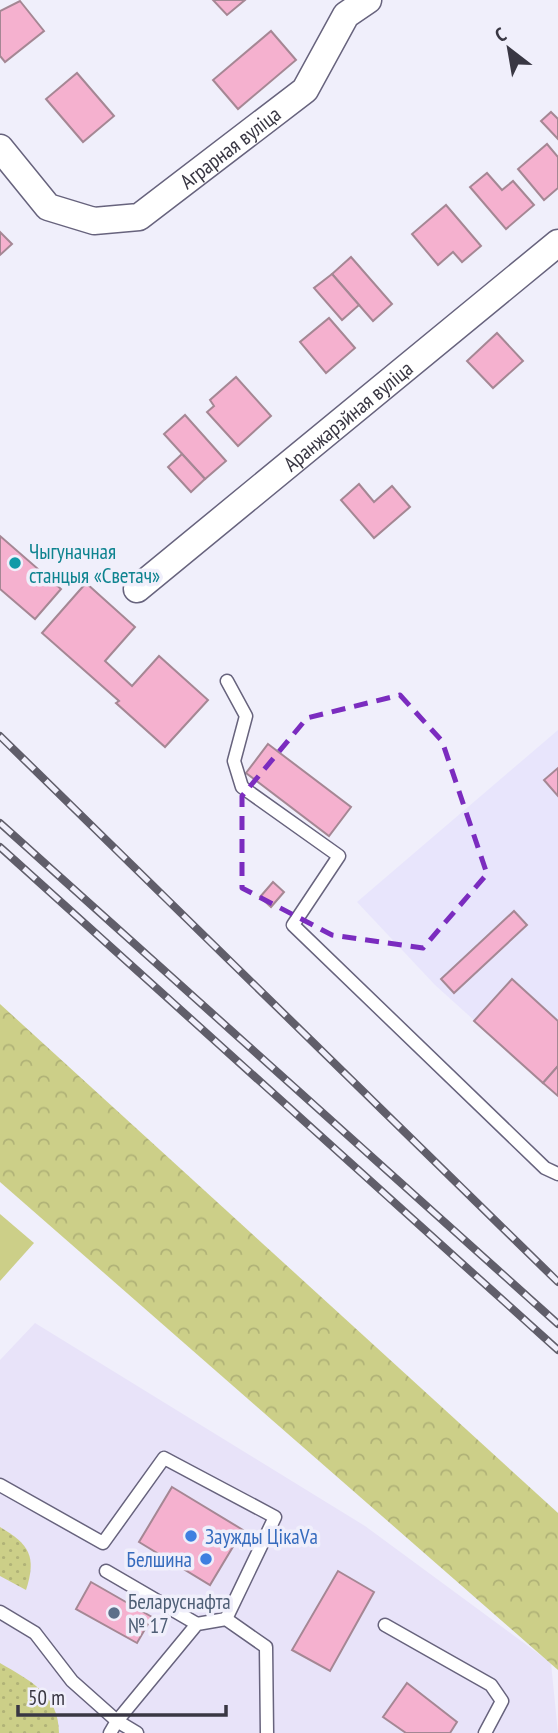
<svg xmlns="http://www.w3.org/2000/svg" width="558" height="1733" viewBox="0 0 558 1733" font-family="'PT Sans Narrow',sans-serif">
<defs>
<pattern id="grass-dots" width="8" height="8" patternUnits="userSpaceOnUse" patternTransform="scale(1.75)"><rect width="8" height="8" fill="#cccf88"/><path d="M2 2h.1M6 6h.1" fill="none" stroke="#b0b277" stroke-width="1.8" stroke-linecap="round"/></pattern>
<pattern id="forest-crowns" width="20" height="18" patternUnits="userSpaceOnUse" patternTransform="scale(1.75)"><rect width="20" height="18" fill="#cccf88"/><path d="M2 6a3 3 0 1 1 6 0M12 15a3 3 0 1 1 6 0" fill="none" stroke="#b0b277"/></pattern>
</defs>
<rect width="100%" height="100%" fill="#f0effb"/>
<!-- commercial -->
<polygon fill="#e8e3f9" points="35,1323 365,1526 551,1663 558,1733 0,1733 0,1360"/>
<!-- built -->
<polygon fill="#e8e5fc" points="558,730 558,1096 435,985 357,902"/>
<!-- grass -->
<g fill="url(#grass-dots)">
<path d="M0 1527C29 1544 37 1556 26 1590L0 1576Z"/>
<path d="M0 1663C29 1680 59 1694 59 1733H0Z"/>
</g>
<!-- forest -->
<polygon fill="url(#forest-crowns)" points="0,1004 558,1513 558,1670 0,1182"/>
<!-- green -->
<polygon fill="#cccf88" points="0,1214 34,1243 0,1281"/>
<!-- building -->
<g fill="#f5b1cf" stroke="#a58794" stroke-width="2">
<polygon points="213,0 245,0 227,15"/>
<polygon points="20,1 44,31 5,62 0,56 0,11"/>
<polygon points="271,31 296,60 238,109 213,80"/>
<polygon points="77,73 114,116 83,142 46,99"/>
<polygon points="551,112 558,119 558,139 541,121"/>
<polygon points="547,144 558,157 558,188 544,200 518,169"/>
<polygon points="487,173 502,190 513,181 534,205 506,229 470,187"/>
<polygon points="446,205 481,246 462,262 453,252 438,265 412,234"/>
<polygon points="0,232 12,244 0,255"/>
<polygon points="351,257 392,304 373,321 332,274"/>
<polygon points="332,274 359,305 342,320 314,288"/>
<polygon points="329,318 355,348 326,373 300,342"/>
<polygon points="497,333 523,361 493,388 467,361"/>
<polygon points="236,377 271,416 238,446 207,412 214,406 210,400"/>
<polygon points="185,415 226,461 205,479 164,434"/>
<polygon points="182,454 205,479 191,492 168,467"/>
<polygon points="359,484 374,502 392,486 410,507 374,538 341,500"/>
<polygon points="0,536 61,589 35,619 0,589"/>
<polygon points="86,583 135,627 105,661 132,686 159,656 208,700 165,747 116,703 119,701 42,633"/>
<polygon points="268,744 351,807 329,836 246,773"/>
<polygon points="558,768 558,796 544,780"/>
<polygon points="273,882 284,892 271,907 260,897"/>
<polygon points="514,911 527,925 454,993 441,979"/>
<polygon points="512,979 558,1021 558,1066 543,1083 474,1021"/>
<polygon points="558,1066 558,1096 543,1083"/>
<polygon points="172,1487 243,1530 210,1585 139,1542"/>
<polygon points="338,1571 374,1592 330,1671 292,1650"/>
<polygon points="91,1582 152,1617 137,1643 76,1609"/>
<polygon points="407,1683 457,1722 450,1733 406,1733 383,1717"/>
</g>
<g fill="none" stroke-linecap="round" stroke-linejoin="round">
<!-- service casing -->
<g stroke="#67637d" stroke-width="15">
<g id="service">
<polyline points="227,681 246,716 234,761 242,787 339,856 293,925 545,1168 558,1174"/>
<polyline points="0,1485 103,1543 164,1458 275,1517 226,1619"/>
<polyline points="106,1571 197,1624"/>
<polyline points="0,1612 35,1633 72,1681 117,1721 110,1733"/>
<polyline points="385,1625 491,1685 502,1701 485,1733"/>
<polyline points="137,1733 117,1721 197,1624 226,1619 266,1647 267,1733"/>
</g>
</g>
<!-- minor casing -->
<g stroke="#67637d" stroke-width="29">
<g id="minor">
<path id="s1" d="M0 148 48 207 94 221 139 217 305 90 346 15 368 0"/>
<path id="s2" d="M137 589 558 243"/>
</g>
</g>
<!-- service -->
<use href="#service" stroke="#fff" stroke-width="12"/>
<!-- minor -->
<use href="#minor" stroke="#fff" stroke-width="26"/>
<!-- rail casing -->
<g stroke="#605e6a" stroke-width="8">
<g id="rail">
<polyline points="0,736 558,1282"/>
<polyline points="0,823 558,1324"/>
<polyline points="0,847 558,1350"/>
</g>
</g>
<!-- rail -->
<use href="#rail" stroke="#f0effb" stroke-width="5" stroke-dasharray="16" stroke-linecap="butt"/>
</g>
<!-- marked area -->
<path fill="none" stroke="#7b2cbf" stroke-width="5" stroke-dasharray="14 9" stroke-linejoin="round" d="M400 695 442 741 487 874 423 948 332 935 242 888V796L307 718Z"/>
<!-- markers -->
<circle fill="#0f9aa8" stroke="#f0effb" stroke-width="2.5" cx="15" cy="563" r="7"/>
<g fill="#3f7fe0" stroke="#f0effb" stroke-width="2.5">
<circle cx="191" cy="1536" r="7"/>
<circle cx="206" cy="1559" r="7"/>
</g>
<circle fill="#5c6f8a" stroke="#f0effb" stroke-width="2.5" cx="114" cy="1613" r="7"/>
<g text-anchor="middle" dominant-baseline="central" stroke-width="7" stroke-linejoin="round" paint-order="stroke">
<!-- street labels -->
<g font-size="21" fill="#393743" stroke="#f0effb">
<text stroke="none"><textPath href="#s1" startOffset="284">Аграрная вуліца</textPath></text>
<text stroke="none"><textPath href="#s2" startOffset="273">Аранжарэйная вуліца</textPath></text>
</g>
<!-- culture labels -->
<g font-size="21" fill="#0d838f" stroke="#f0effb" text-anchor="start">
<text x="29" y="551">Чыгуначная<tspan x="29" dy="24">станцыя «Светач»</tspan></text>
</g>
<!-- shop labels -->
<g font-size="21" fill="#366cbe" stroke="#f0effb" text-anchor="start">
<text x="205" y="1536">Заужды ЦікаVа</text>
<text x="192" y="1559" text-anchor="end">Белшина</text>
</g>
<!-- service labels -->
<g font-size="21" fill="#4e5e75" stroke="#f0effb" text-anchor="start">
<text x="128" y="1601">Беларуснафта<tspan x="128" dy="24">№ 17</tspan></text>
</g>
</g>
<!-- north arrow -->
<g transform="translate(509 49) rotate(329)" stroke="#f0effb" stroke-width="5" paint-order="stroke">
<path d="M0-5L12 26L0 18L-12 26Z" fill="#393743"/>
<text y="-10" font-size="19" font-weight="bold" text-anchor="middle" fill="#393743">С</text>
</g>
<!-- scale -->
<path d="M18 1705v10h208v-10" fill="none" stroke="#393743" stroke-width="3.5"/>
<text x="28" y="1705" font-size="21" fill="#393743" stroke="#f0effb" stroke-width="5" paint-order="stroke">50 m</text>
</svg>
